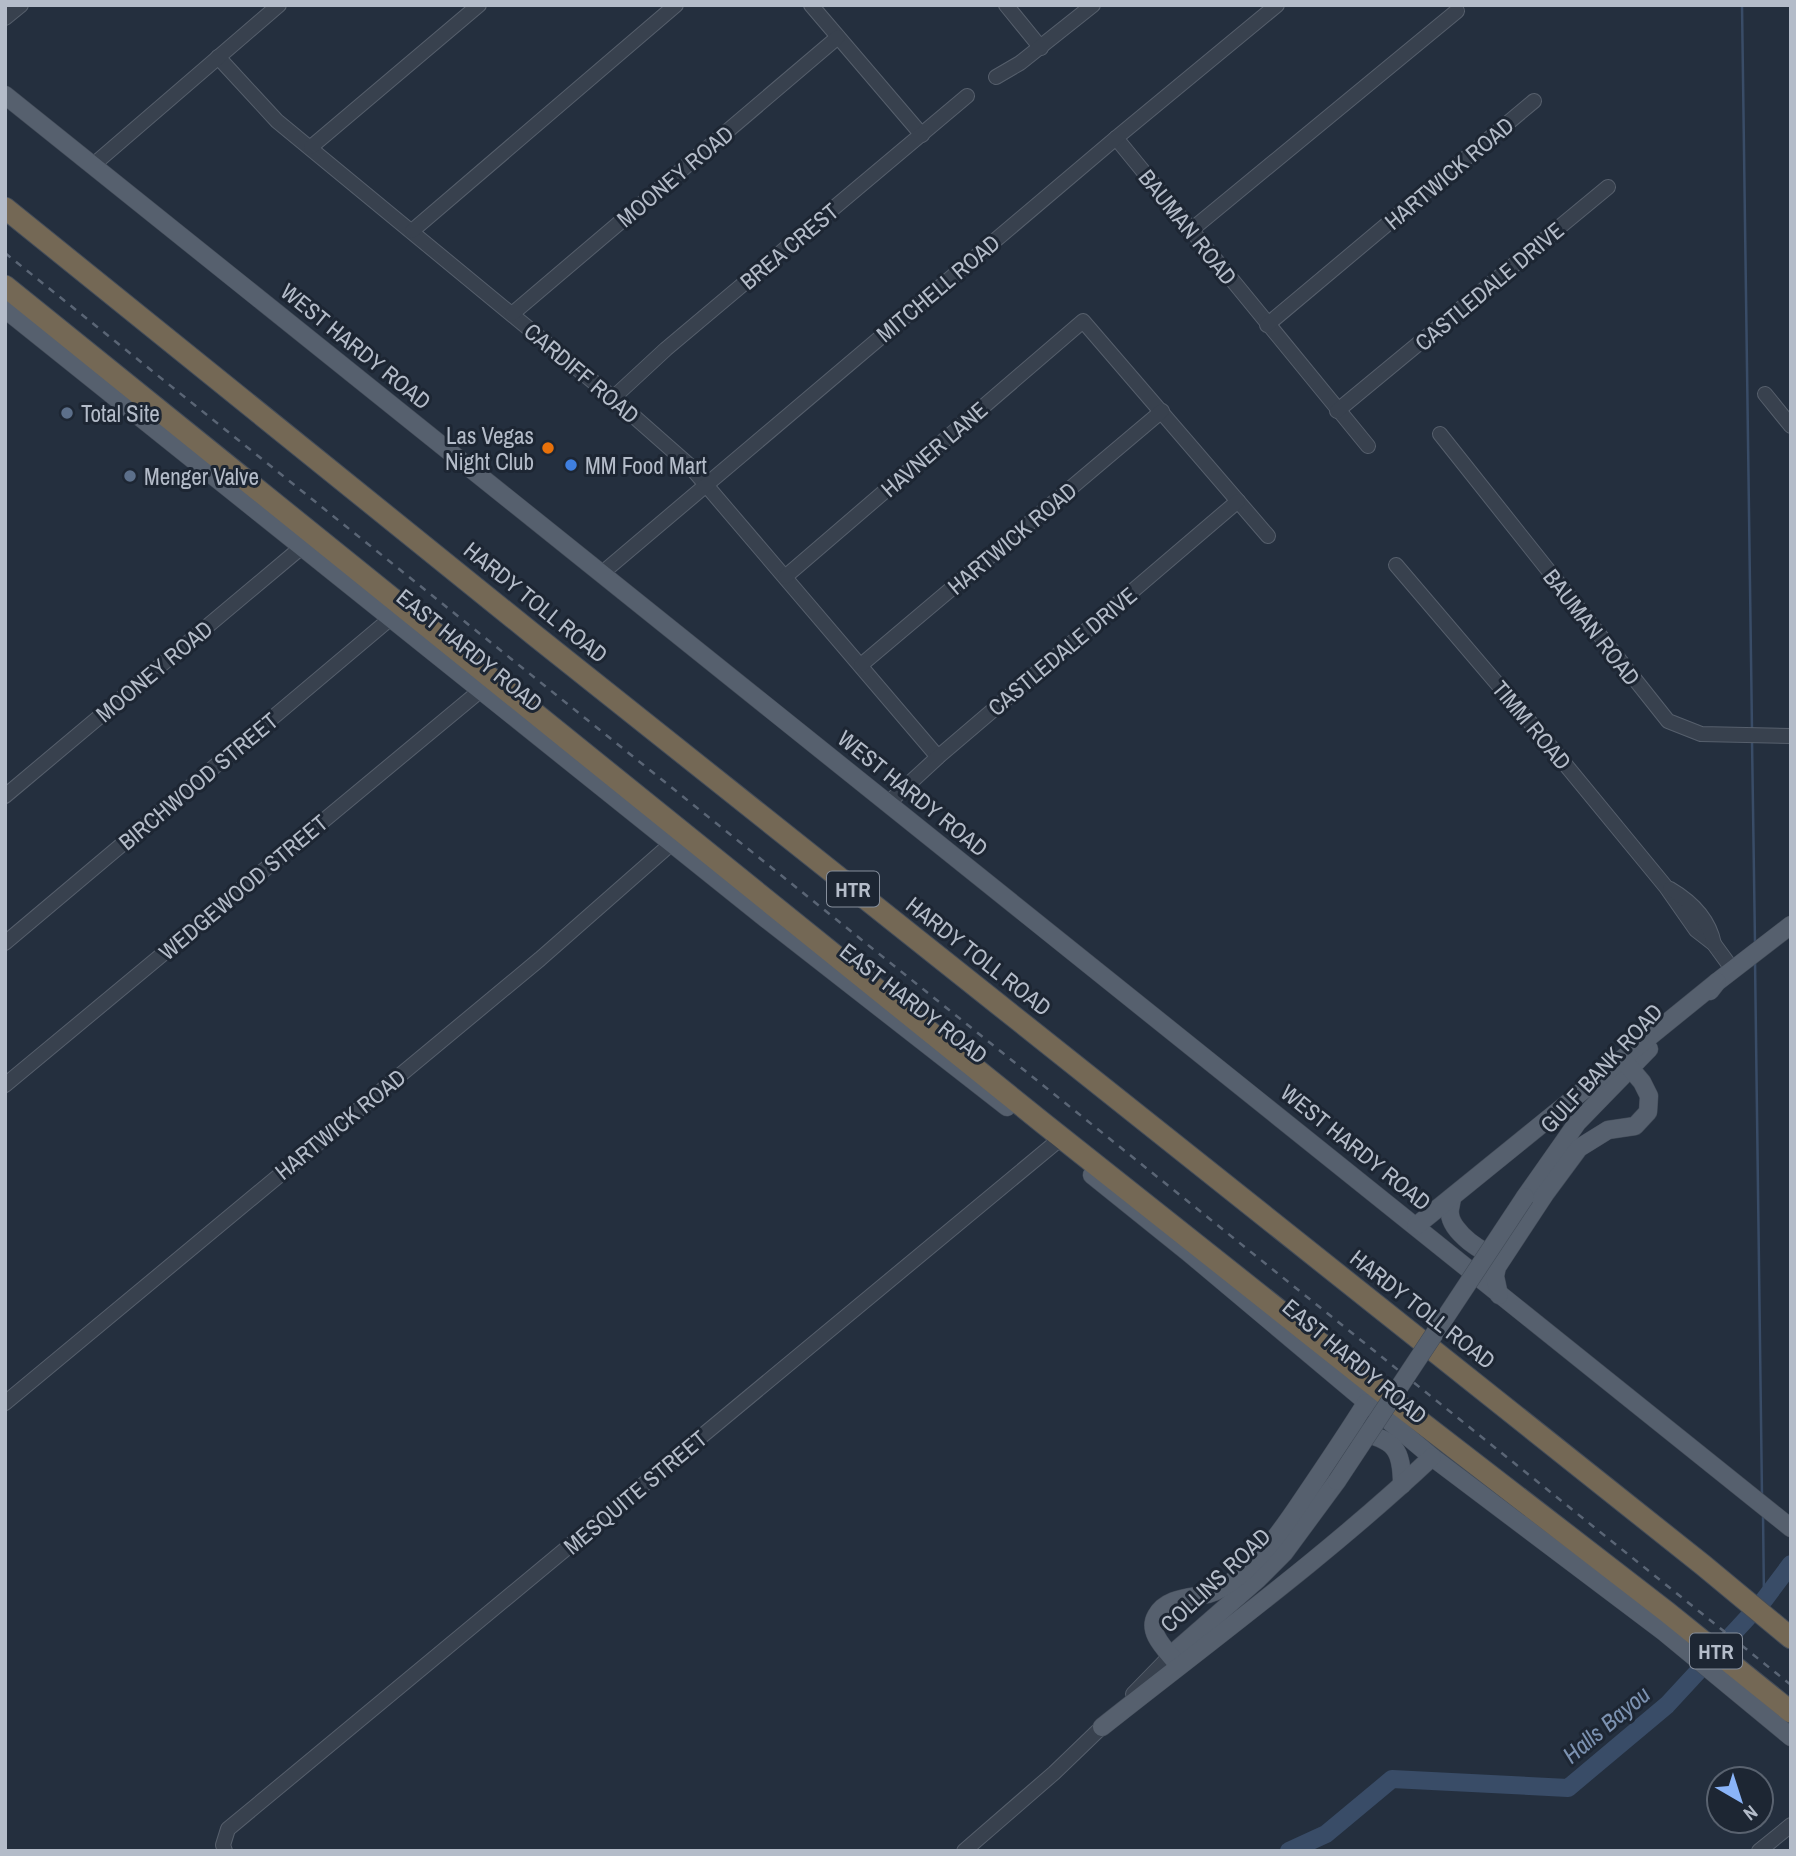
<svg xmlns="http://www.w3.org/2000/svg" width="1796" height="1856" viewBox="0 0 1796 1856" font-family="'Archivo Narrow',sans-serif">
<rect width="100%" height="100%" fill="#242f3e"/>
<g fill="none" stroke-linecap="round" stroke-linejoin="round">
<!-- stream -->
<g stroke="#394c67" stroke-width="2.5">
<polyline points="1742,5 1752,730"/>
<polyline points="1752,740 1755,943"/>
<polyline points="1755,960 1762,1496"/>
<polyline points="1763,1513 1764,1600"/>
</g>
<!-- river -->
<polyline stroke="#394c67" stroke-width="18" points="1289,1851 1326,1834 1392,1779 1568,1788 1667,1705 1764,1600 1791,1564"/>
<!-- minor casing -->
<g stroke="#565f6c" stroke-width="16">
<g id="minor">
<polyline points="811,5 922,135"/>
<polyline points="1006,5 1041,48"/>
<polyline points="5,18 21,5"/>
<polyline points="218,57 277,121 613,398 689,465 938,757"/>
<polyline points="996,77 1020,63 1093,5"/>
<polyline points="1116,138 1368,446"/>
<polyline points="311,147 479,5"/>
<polyline points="92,166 279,5"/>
<polyline points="412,231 676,5"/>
<polyline points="1190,231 1457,11"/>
<polyline points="512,314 838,37"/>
<polyline points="1267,325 1534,101"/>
<polyline points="1765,394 1791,426"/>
<polyline points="613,398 666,349 967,96"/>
<polyline points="1337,411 1608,187"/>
<polyline points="1440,434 1668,721 1701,734 1791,736"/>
<polyline points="1396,565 1546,741 1666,887 1696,930 1714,944 1733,970"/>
<polyline points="601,574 1116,138 1277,5"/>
<polyline points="785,577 1083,321 1268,536"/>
<polyline points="861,665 1162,411"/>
<polyline points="5,796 303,546"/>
<polyline points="887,804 938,757 1238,501"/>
<path d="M1670 889C1692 902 1709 919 1714 944"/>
<polyline points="5,943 391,618"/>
<polyline points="5,1085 481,690"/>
<polyline points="5,1403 540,959 672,843"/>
<polyline points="1133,1694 1171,1655"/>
<polyline points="225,1851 223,1845 228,1829 1054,1144"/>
<polyline points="964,1851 1054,1773 1107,1722"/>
<polyline points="1759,1851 1791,1825"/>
</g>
</g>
<!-- major casing -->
<g stroke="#414a57" stroke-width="19">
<g id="major">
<polyline points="5,95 1791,1528"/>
<polyline points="5,309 765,918 1007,1107"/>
<polyline points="1710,991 1717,982 1791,925"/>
<polyline points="1092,1175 1189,1253 1432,1457 1664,1632 1791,1737"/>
<path d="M1452 1197C1452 1202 1449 1209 1450 1214 1451 1231 1484 1257 1500 1255"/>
<polyline points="1525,1197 1577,1123 1649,1049"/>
<polyline points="1416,1226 1717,982"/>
<polyline points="1499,1295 1495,1276 1497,1267 1545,1194 1579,1148 1608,1130 1635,1126 1648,1112 1649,1096 1642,1082 1624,1061"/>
<path d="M1355 1434 1359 1432C1395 1440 1402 1449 1402 1485"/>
<polyline points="1171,1655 1258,1579 1284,1553 1337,1481"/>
<path d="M1179 1666C1169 1652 1146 1634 1156 1616 1166 1597 1191 1598 1208 1594 1219 1591 1232 1582 1240 1575 1266 1553 1286 1524 1304 1497 1325 1466 1346 1435 1366 1403"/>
<path d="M1102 1727C1213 1639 1329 1554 1432 1457"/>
</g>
</g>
<!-- highway casing -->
<g stroke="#434c59" stroke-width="23">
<g id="highway">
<polyline points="5,208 533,634 1703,1565 1791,1638"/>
<polyline points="5,286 1043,1123 1391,1399 1667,1612 1791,1712"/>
</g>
</g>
<!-- minor -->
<use href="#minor" stroke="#38414e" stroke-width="14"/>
<!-- major -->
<use href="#major" stroke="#56606e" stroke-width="18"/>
<!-- highway -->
<use href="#highway" stroke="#746855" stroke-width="21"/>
<!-- rail -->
<polyline stroke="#5a6575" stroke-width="2.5" stroke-dasharray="7 7" stroke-linecap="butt" points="5,253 1791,1685"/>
<!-- major-bridge casing -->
<g stroke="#414a57" stroke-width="19" stroke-linecap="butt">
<polyline id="major-bridge" points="1337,1481 1525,1197"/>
</g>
<!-- major-bridge -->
<use href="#major-bridge" stroke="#56606e" stroke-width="18"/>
</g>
<!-- markers -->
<g fill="#5c6f8a" stroke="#1d2633" stroke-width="2.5">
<circle cx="67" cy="413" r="7"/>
<circle cx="130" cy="476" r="7"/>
</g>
<circle fill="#e8710a" stroke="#1d2633" stroke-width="2.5" cx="548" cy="448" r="7"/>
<circle fill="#3f7fe0" stroke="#1d2633" stroke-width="2.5" cx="571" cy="465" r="7"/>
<g text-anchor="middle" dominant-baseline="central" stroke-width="6" stroke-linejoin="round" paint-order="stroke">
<!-- shield labels -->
<g fill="#1d2633" stroke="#878f9c" stroke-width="2">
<rect x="827" y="871.5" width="52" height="35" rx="5"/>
<rect x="1690" y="1633.5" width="52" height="35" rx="5"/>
</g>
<g font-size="21" font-weight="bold" fill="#b4bcc9">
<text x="853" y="889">HTR</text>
<text x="1716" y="1651">HTR</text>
</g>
<!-- street labels -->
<g font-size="23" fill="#b4bcc9" stroke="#1d2633">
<text transform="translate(1449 173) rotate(-40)">HARTWICK ROAD</text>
<text transform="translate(675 176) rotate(-40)">MOONEY ROAD</text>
<text transform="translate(1188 227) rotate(51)">BAUMAN ROAD</text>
<text transform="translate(789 246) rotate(-40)">BREA CREST</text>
<text transform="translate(1489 286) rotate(-40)">CASTLEDALE DRIVE</text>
<text transform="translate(938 288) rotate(-40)">MITCHELL ROAD</text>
<text transform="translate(356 346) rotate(39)">WEST HARDY ROAD</text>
<text transform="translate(582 373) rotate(40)">CARDIFF ROAD</text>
<text transform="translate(934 449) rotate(-41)">HAVNER LANE</text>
<text transform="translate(1012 538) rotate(-40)">HARTWICK ROAD</text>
<text transform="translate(536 602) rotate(39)">HARDY TOLL ROAD</text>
<text transform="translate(1592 627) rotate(52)">BAUMAN ROAD</text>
<text transform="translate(470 650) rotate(39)">EAST HARDY ROAD</text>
<text transform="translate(1062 651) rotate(-40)">CASTLEDALE DRIVE</text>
<text transform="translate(154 671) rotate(-40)">MOONEY ROAD</text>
<text transform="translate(1532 725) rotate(50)">TIMM ROAD</text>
<text transform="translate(198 781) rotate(-40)">BIRCHWOOD STREET</text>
<text transform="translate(913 793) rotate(39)">WEST HARDY ROAD</text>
<text transform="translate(243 887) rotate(-40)">WEDGEWOOD STREET</text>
<text transform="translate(979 956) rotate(38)">HARDY TOLL ROAD</text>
<text transform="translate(914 1003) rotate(38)">EAST HARDY ROAD</text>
<text transform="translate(1601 1068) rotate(-47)">GULF BANK ROAD</text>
<text transform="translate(340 1124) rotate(-39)">HARTWICK ROAD</text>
<text transform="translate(1356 1147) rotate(39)">WEST HARDY ROAD</text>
<text transform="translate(1423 1309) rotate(38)">HARDY TOLL ROAD</text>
<text transform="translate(1355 1361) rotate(40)">EAST HARDY ROAD</text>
<text transform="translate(635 1492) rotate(-40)">MESQUITE STREET</text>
<text transform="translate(1215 1580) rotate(-43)">COLLINS ROAD</text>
</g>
<!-- poi labels -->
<g font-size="23" fill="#b4bcc9" stroke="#1d2633" text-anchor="start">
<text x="81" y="413">Total Site</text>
<text x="534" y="435" text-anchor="end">Las Vegas<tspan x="534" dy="26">Night Club</tspan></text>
<text x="585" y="465">MM Food Mart</text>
<text x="144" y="476">Menger Valve</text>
</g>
<!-- water labels -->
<g font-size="24" font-style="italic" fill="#7c92b1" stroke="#1d2633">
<text transform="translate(1606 1724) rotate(-40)">Halls Bayou</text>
</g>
</g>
<!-- border -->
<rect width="1796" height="1856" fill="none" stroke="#b4bcc9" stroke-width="14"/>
<!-- north arrow -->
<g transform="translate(1740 1800) rotate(141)"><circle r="33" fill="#1d2633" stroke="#59626f" stroke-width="2"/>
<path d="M0-5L12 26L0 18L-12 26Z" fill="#8ab4f8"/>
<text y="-10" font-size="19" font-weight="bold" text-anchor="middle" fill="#b4bcc9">N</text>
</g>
</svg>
